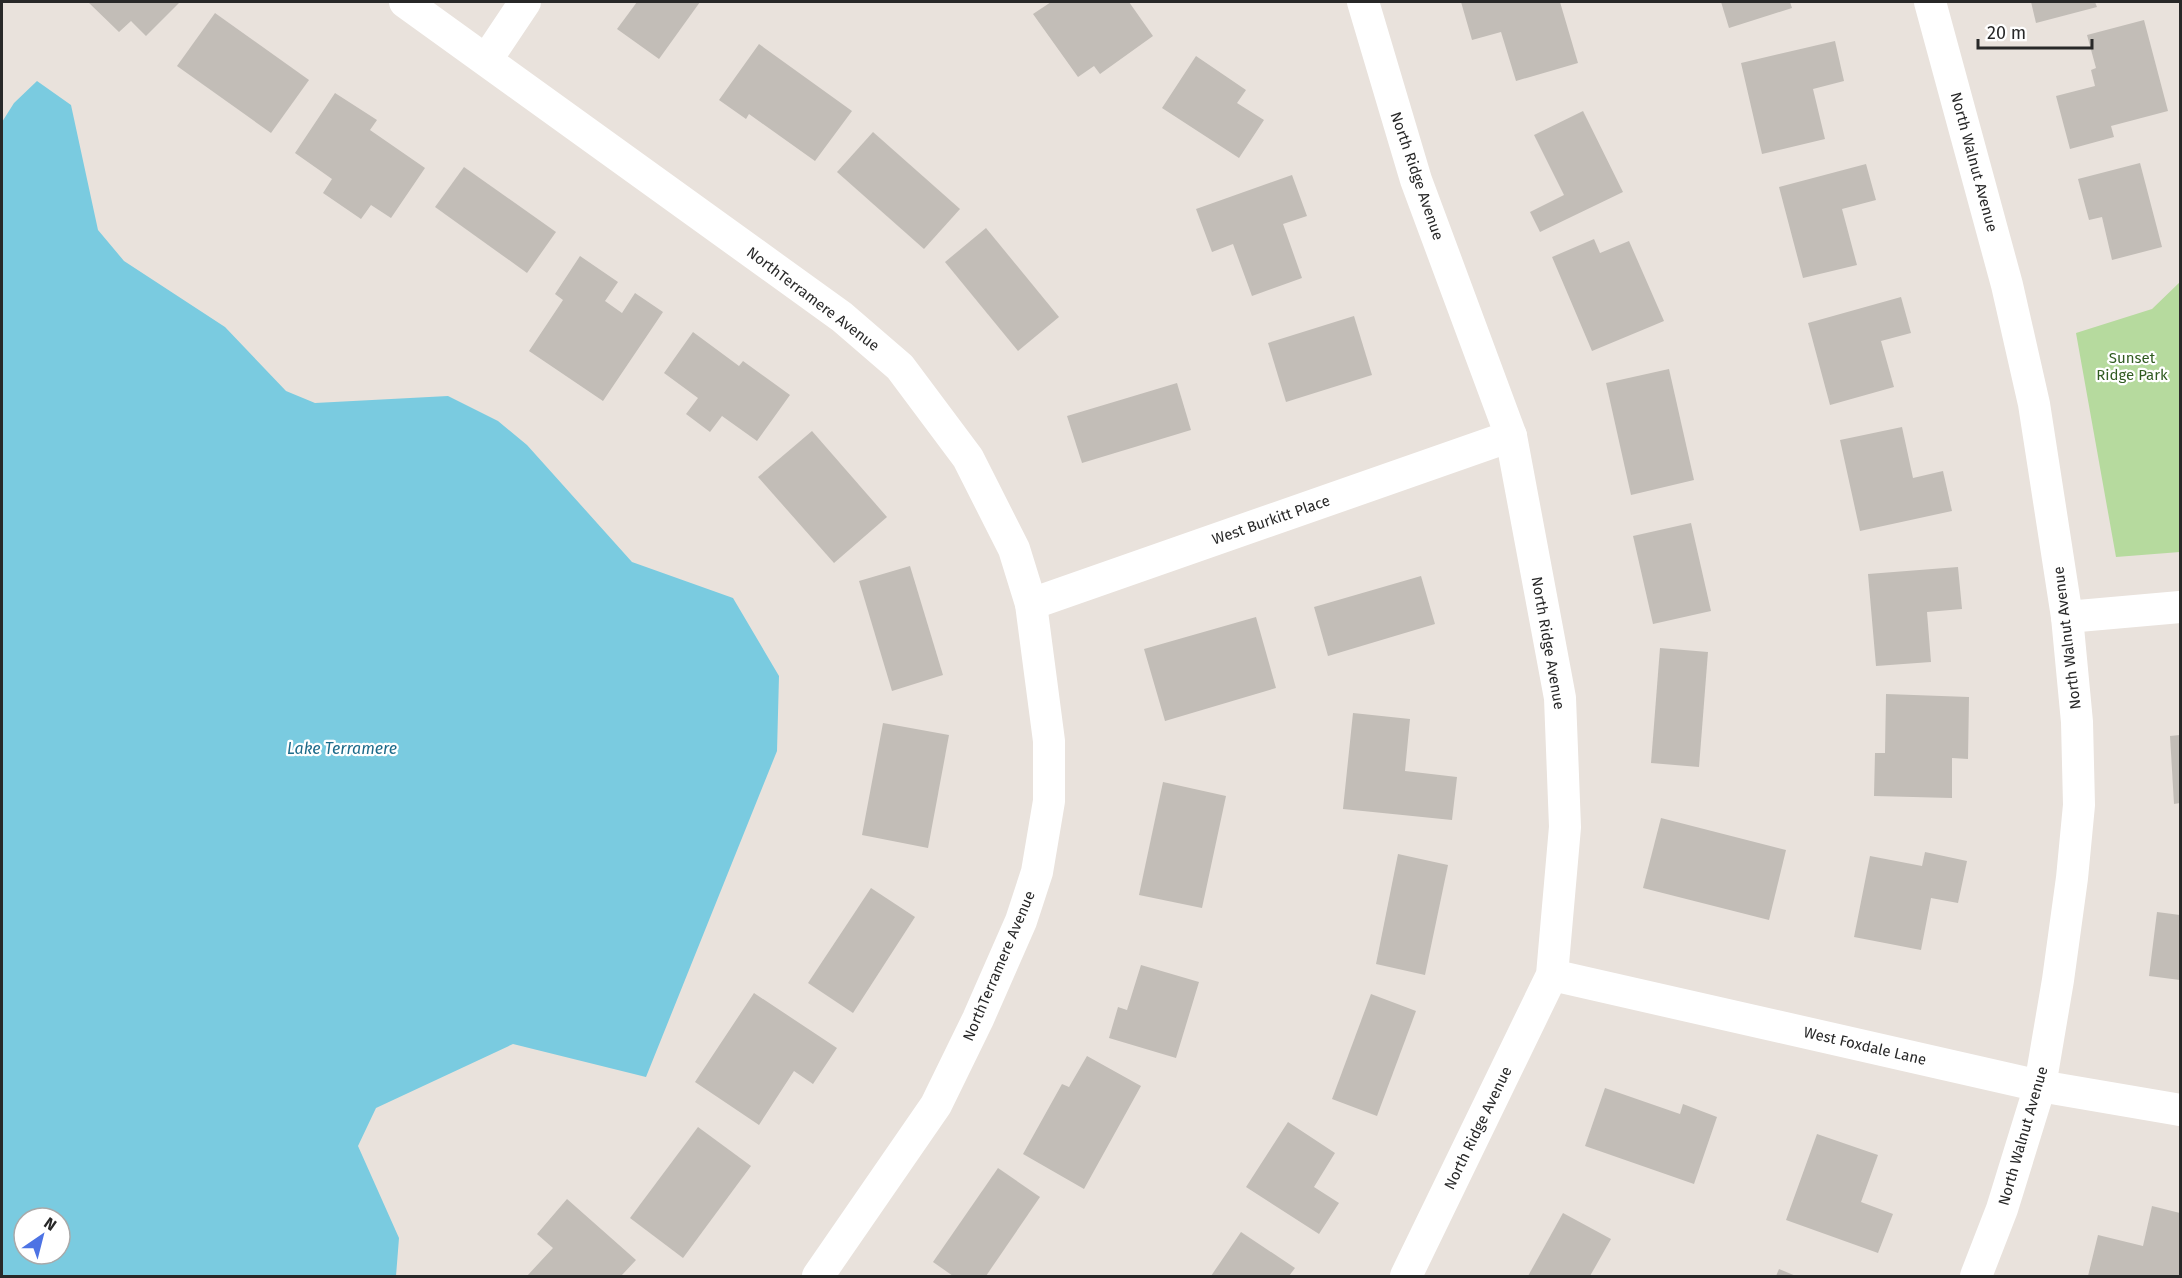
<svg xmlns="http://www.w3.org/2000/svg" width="2182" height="1278" viewBox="0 0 2182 1278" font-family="'Fira Sans',sans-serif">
<rect width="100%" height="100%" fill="#e9e2dc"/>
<!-- green -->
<polygon fill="#b6da9e" points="2180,282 2180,552 2116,557 2076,333 2152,309"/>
<!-- water -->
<path fill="#7acbe0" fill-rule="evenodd" d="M37 81 71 105 98 230 124 261 225 327 286 391 315 403 448 396 498 421 527 445 632 562 733 598 779 676 777 751 646 1077 513 1044 376 1108 358 1146 399 1238 396 1276H2V122L14 103ZM24 1218H60V1254H24Z"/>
<!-- building -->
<g fill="#c2bdb7">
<polygon points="88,2 180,2 146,36 131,21 119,32"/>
<polygon points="637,2 700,2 659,59 617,29"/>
<polygon points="1051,2 1129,2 1153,36 1100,74 1094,66 1078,77 1033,14"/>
<polygon points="1461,2 1560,2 1578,63 1516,81 1501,32 1472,40"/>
<polygon points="1721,2 1790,2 1792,8 1729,28"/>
<polygon points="2031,2 2095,2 2097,7 2036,23"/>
<polygon points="215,13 309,80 271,133 177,66"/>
<polygon points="2144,20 2168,111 2111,126 2114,137 2070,149 2056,96 2095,86 2091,70 2096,68 2087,35"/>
<polygon points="1835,41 1844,81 1813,89 1825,139 1762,154 1741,63"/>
<polygon points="759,44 852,111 815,161 749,114 746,119 719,100"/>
<polygon points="1196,56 1246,90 1237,103 1264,120 1239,158 1162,108"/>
<polygon points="335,93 377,120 370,130 425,168 391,218 371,205 361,219 323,193 332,179 295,153"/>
<polygon points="1583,111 1623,192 1540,232 1530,212 1564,195 1534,135"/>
<polygon points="873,132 960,209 924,249 837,172"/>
<polygon points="2140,163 2162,247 2112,260 2102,217 2089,220 2078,179"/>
<polygon points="1866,164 1876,200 1842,209 1857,265 1803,278 1779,187"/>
<polygon points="464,167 556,232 527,273 435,207"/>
<polygon points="1292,175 1307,216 1283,224 1302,278 1252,296 1233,244 1212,252 1196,209"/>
<polygon points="986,228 1059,317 1018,351 945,262"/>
<polygon points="1594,239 1600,253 1629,241 1664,321 1592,351 1552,257"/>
<polygon points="580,256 618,282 605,301 622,313 635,293 663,312 603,401 529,351 563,300 555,294"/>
<polygon points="1901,297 1911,333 1881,341 1894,387 1830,405 1808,323"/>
<polygon points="1354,316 1372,375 1286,402 1268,343"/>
<polygon points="693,332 739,366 743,361 790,395 757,441 722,416 710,432 686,414 698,398 664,373"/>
<polygon points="1669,369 1694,480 1631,495 1606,383"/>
<polygon points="1177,383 1191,430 1082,463 1067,416"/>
<polygon points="1902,427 1913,478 1943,471 1952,511 1860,531 1840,440"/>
<polygon points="812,431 887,517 834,563 758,477"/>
<polygon points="1691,523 1711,611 1653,624 1633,536"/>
<polygon points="910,566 943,675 892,691 859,581"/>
<polygon points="1958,567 1962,609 1927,612 1931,662 1876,666 1868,574"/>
<polygon points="1421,576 1435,624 1328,656 1314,607"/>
<polygon points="1256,617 1276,688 1165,721 1144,649"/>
<polygon points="1660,648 1708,652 1699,767 1651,763"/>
<polygon points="1886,694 1969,697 1968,759 1952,758 1952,798 1874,796 1875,753 1885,753"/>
<polygon points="1353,713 1410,719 1405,771 1457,777 1452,820 1343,809"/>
<polygon points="883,723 949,735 928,848 862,835"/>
<polygon points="2180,735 2180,803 2174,804 2170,736"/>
<polygon points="1163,782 1226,796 1202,908 1139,895"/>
<polygon points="1661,818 1786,850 1769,920 1643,888"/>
<polygon points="1925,852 1967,861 1958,903 1931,898 1921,950 1854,937 1870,856 1922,866"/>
<polygon points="1398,854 1448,865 1425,975 1376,964"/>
<polygon points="871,888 915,917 853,1013 808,983"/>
<polygon points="2157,912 2180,915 2180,980 2149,976"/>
<polygon points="1141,965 1199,982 1176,1058 1109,1038 1118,1007 1127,1010"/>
<polygon points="754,993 837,1048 813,1084 794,1071 759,1125 695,1082"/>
<polygon points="1371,994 1416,1011 1377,1116 1332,1099"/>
<polygon points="1087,1056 1141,1086 1084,1189 1023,1154 1062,1084 1069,1087"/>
<polygon points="1605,1088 1680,1114 1683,1104 1717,1117 1694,1184 1585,1146"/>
<polygon points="1288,1122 1335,1153 1314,1187 1339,1203 1319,1234 1246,1187"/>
<polygon points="698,1127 751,1166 683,1258 630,1218"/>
<polygon points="1817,1134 1878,1155 1861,1202 1893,1214 1878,1253 1786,1220"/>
<polygon points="998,1168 1040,1197 986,1276 953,1276 933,1262"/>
<polygon points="567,1199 636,1260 621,1276 527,1276 553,1248 537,1234"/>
<polygon points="2152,1206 2180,1213 2179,1276 2088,1276 2098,1235 2143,1246"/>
<polygon points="1563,1213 1611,1239 1590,1276 1528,1276"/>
<polygon points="1241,1232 1295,1268 1289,1276 1211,1276"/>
<polygon points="1779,1269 1796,1276 1776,1276"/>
</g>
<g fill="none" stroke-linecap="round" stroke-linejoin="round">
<!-- street -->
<g stroke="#fff" stroke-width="32">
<polyline points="405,2 842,317 900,367 968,458 1014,549 1031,604 1049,741 1049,801 1037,872 1021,921 978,1019 936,1105 818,1276"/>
<polyline points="1363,2 1416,180 1511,436 1560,698 1565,827 1552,975 1406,1276"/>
<polyline points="1930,2 2007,285 2034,404 2067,617 2077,722 2079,805 2072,878 2058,980 2040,1086 2002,1209 1976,1276"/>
<polyline points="487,59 525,2"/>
<polyline points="1031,604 1511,436"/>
<polyline points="2067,617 2180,607"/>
<polyline points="1552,975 2040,1086 2180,1110"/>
</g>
</g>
<g text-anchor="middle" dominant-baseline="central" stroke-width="4.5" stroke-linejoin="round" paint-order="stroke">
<!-- street labels -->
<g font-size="15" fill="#282828" stroke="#fff">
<text transform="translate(1974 162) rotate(75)">North Walnut Avenue</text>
<text transform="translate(1417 176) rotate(71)">North Ridge Avenue</text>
<text transform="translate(813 299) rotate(37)">NorthTerramere Avenue</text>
<text transform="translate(1271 520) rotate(-19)">West Burkitt Place</text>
<text transform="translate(2067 638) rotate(-97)">North Walnut Avenue</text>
<text transform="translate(1548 643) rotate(80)">North Ridge Avenue</text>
<text transform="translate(999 966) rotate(-67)">NorthTerramere Avenue</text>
<text transform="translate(1865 1046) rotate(13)">West Foxdale Lane</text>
<text transform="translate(1478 1128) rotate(-64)">North Ridge Avenue</text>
<text transform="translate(2023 1136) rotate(-74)">North Walnut Avenue</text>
</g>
<!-- park labels -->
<g font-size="15" fill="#315c21" stroke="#fff">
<text x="2132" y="358">Sunset<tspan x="2132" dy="17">Ridge Park</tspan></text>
</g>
<!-- water labels -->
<g font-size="16" font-style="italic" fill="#1c6a89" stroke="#fff">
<text x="342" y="748">Lake Terramere</text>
</g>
</g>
<!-- border -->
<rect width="2182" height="1278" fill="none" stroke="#282828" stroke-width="6"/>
<!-- north arrow -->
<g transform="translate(42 1236) rotate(35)"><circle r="28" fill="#ffffff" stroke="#a9a9a9" stroke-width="1.5"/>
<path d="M0-4.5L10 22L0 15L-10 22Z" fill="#4d73e4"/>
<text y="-9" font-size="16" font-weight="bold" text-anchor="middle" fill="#282828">N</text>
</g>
<!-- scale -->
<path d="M1978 39v9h114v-9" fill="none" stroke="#282828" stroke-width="3"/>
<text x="1987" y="39" font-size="18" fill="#282828" stroke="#ffffff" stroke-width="4.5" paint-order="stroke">20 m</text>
</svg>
